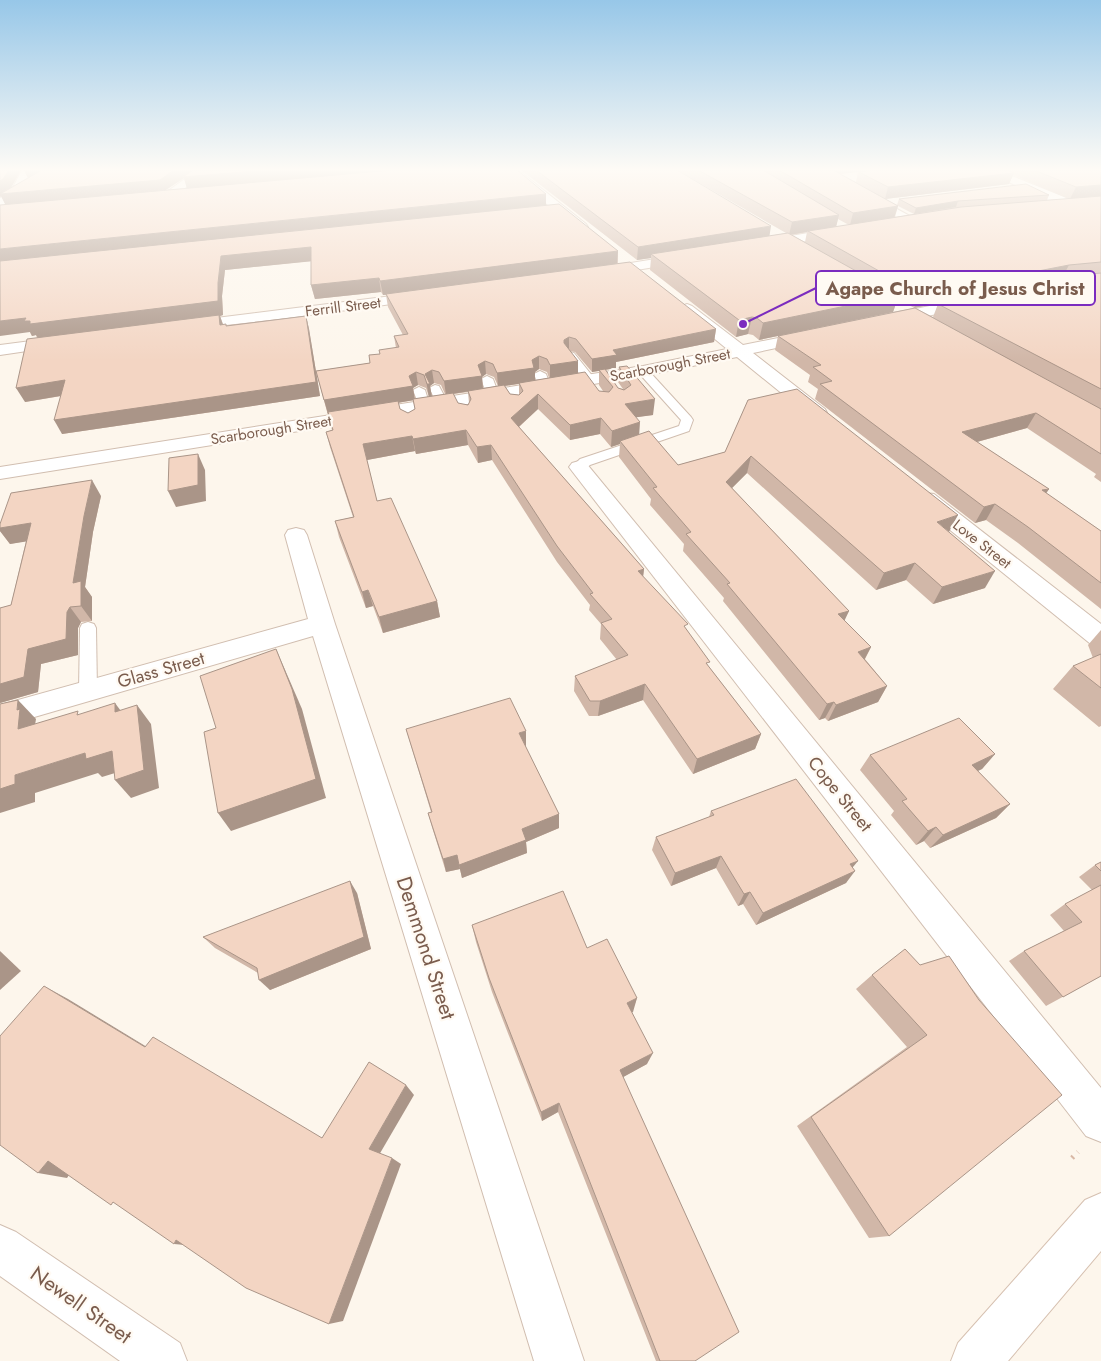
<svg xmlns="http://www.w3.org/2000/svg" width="1101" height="1361" viewBox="0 0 1101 1361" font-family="Jost,sans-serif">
<rect width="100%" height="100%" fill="#fdf6ec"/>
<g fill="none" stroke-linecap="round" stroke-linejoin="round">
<!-- lane casing -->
<g stroke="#d1beb0" stroke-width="2">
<g id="lane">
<polygon points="570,352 574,353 594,378 596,380 594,382 586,382 566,357 565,355 566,353"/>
<polygon points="643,368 647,369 691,417 693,420 689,431 590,465 584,470 574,470 572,467 580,459 679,426 681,420 637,371"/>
<polygon points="540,371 546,374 551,387 549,389 545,390 539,387 534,374"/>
<polygon points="487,376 493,379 499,395 497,397 493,398 487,395 481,379"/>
<polygon points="435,385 439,386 448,403 446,405 438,405 429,388"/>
<polygon points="419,387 425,390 430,406 428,408 420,408 413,390"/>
<polygon points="88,622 94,624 96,628 97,691 94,696 88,698 82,696 79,691 80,628 82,624"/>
</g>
</g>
<!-- street casing -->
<g stroke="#d1beb0" stroke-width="2">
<g id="street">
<polygon points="22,170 32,170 19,197 11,197 9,195"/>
<polygon points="197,170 209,170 172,198 164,198 162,196 164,194"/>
<polygon points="506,170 518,170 586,224 588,227 586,230 578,230"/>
<polygon points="813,170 826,170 917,220 911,224 907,223"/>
<polygon points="982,170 997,170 1074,201 1101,215 1101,224"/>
<polygon points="844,227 850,231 848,234 761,249 754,245 761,241"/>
<polygon points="686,254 693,258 691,261 600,276 593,272 600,268"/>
<polygon points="424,292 429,293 431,296 429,299 184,332 178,330 176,327 178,324 184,322"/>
<polygon points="972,297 977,299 980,302 977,305 887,325 881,323 879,320 881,317 887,315"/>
<polygon points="687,304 692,306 743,345 813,331 819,333 821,336 819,339 753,353 825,409 827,413 825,417 818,419 811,417 737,357 643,376 0,479 0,467 643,366 727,349 682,312 679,309 682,306"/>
<polygon points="62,337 68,339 70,342 68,345 0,355 0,345"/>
<polygon points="579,461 586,463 1101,1088 1101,1142 1086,1136 572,471 569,467 572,463"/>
<polygon points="926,493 934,494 1101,624 1101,647 1092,645 918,504 915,499 918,494"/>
<polygon points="296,528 304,530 307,535 335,624 584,1361 534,1361 313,636 0,727 0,705 308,619 285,535 288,530"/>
<polygon points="0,1225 16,1232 180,1343 187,1361 120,1361 0,1276"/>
</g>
</g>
<!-- secondary casing -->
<g stroke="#d6c0b0" stroke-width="2">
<g id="secondary">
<polygon points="52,170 65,170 0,207 0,198"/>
<polygon points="1101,1193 1101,1251 1008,1361 951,1361 958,1343 1085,1200"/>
</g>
</g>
<!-- path -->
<polyline stroke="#d9b8a5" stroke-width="5" stroke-dasharray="2 6" stroke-linecap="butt" points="1072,1158 1078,1152"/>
<!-- lane -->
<use href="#lane" fill="#fff" fill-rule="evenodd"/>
<!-- street -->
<use href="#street" fill="#fff" fill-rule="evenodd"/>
<!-- secondary -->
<use href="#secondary" fill="#fff" fill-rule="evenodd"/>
</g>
<!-- wall -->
<g fill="#d1b7a8" fill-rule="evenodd">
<path d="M0 170H21L11 188 28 178 24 170 546 194V205L618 251V264L716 329 714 342 616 362V368L605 370 618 388 623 389 618 382 619 367 653 415 636 417 639 434 678 465 725 452 748 400 949 532 985 588 933 604 906 580 876 590 747 473 732 488 849 611 844 620 871 647 865 659 887 686 878 702 828 721 825 718 819 720 723 601 724 598 683 551 684 544 650 505 651 499 619 457 620 444 611 447 600 434 570 440 538 409 519 427 644 569 643 577 687 630 709 667 761 734 755 749 693 774 643 700 598 716H589L574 691 575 676 617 660 600 639 601 624 589 610 590 605 557 562 492 460 478 463 468 445 416 454 415 451 367 460 377 501 437 601 440 617 383 633 373 606 366 608 339 537 335 521 353 517 330 447 326 432 332 430 316 371 370 363 380 354 396 348 394 336 403 335 388 307 386 295H383L381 292 315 299 311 285V261L225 270 222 296 223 315 220 316 223 324 226 325 306 316 309 329 320 396 62 434 61 396 25 402 37 338 36 335 32 336 30 332 6 205 1 196 0 197ZM184 178 187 188 166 190ZM570 351 575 352 592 372 599 371V385L603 391H599L578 373ZM539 369 547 372 549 378 535 380V372ZM486 374 494 377 498 386 483 388 482 377ZM434 383 441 385 445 394 432 396 430 386ZM519 384V395L510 394 505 386ZM418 385 426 388 429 397 415 399 413 388ZM468 392 469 403 468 405 458 403 453 394ZM413 400 415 409 408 413 400 409 398 403Z"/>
<path d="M521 170H677L769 236 786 233 677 170H1101V482L1094 477 1096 474 1027 428 977 442 1049 489 1046 493 1101 531V609L1018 543 986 520 975 523 815 399 818 389 808 382 810 375 775 350 778 336 759 340 753 335 748 334 736 337 650 270 651 258 637 260ZM858 172 856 182 840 174ZM1013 175 1069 199 1047 200 1049 195 899 199 897 205 885 199 1009 184ZM898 206 914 214 895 217ZM838 219 849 225 836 227ZM807 232 805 242 792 235ZM1006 289 938 304 933 317 915 308ZM898 298 914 308 893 312Z"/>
<polygon points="101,496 93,532 85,587 92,597 92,621 81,622 78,628 78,655 41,664 38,692 0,703 0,608 11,605 26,541 10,544 0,531 0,524"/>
<polygon points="1101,630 1101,726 1099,727 1053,689 1073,666 1093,658 1088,645"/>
<polygon points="406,729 526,746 525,747 559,814 559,828 526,842 527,853 462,878 460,869 446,872 432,827 428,813 431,812"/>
<polygon points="995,754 982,769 978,771 1010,804 996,818 930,848 924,841 916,845 891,815 894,811 860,770 870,755"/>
<polygon points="711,811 853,868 846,883 756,925 743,904 738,906 716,868 671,886 652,850 656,837 709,817"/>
<polygon points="1101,862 1101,976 1046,1006 1009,961 1024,951 1064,931 1050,915 1065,904 1092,890 1079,877 1095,865"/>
<polygon points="357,893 371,949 270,990 258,973 215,948 203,937"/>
<polygon points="472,925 587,948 637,998 632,1012 647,1064 623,1077 695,1361 656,1361 558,1112 542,1121 492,992 476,942"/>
<polygon points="920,965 979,1000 889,1236 869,1238 797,1126 907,1047 856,989 872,975"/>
</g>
<!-- shaded-wall -->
<g fill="#aa9588">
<polygon points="9,170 21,170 9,191 174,170 404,170 187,189 184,178 164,191 6,206 1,196 0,197 0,181"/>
<polygon points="24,170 48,170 29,180"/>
<polygon points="839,170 878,170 838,174"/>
<polygon points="1014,173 1009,184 885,199 888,187"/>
<polygon points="1101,185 1101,197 1070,199 1076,187"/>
<polygon points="546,194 546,206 0,263 0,249"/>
<polygon points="958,201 956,207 914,214 916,208"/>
<polygon points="898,206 894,218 850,225 853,213"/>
<polygon points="839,215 836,227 808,231 807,232 789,235 792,222"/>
<polygon points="771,226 769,239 651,254 651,258 637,260 638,247"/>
<polygon points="311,247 314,261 225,270 222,296 223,315 220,316 224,328 38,338 36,335 32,336 30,332 0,336 0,321 218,283 221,256"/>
<polygon points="618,251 617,264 383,295 380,281"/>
<polygon points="1069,265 1062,278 914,308 920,294"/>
<polygon points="379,278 381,292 315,299 311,285"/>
<polygon points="899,295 893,312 759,340 763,323"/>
<polygon points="306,316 309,329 320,396 62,434 54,420"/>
<polygon points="752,317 748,334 736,337 739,320"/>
<polygon points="716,329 714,342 616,362 616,368 592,372 592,359 613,350"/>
<polygon points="569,337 569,350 564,343 564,340"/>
<polygon points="539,356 539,369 535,372 535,381 498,387 497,373 532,360"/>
<polygon points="485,361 486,374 482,377 483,389 446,395 444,381"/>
<polygon points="578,361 578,374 550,379 550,365"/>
<polygon points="432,370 434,383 430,386 432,397 429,398 425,374"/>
<polygon points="416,372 418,385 413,388 415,400 328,414 324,400 409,376"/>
<polygon points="65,380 72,394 25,402 16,388"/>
<polygon points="538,394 538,409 512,433 511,418"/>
<polygon points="655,399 653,415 624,419 625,404"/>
<polygon points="1036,413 1027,428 955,448 962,432"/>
<polygon points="601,418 600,434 570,440 570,425"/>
<polygon points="640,422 639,437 620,441 620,444 611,447 612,431"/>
<polygon points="466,430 468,445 416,454 413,439"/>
<polygon points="412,436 415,451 367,460 363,444"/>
<polygon points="491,445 492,460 478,463 477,447"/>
<polygon points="198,454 205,470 206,501 176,507 168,491"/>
<polygon points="751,456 747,473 722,498 726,482"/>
<polygon points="92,480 101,496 93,532 85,587 92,597 92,621 81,606 73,583 84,516"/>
<polygon points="1049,489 1039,504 1042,490"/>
<polygon points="995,504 986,520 975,523 984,507"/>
<polygon points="958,515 949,532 937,522"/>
<polygon points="31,523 42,539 10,544 0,531 0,528"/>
<polygon points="915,563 906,580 876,590 884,573"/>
<polygon points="644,569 642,585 638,571"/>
<polygon points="995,571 985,588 933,604 942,587"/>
<polygon points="368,590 373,606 366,608 362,592"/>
<polygon points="437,601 440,617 383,633 379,617"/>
<polygon points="70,607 81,622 78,628 78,655 41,664 38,692 0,703 0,684 28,649 67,612"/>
<polygon points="849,611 841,628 838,614"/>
<polygon points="871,647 862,664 858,652"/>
<polygon points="276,649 302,709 326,798 231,831 218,813"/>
<polygon points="645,684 643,700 598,716 600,701"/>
<polygon points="887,686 878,702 828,721 836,705"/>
<polygon points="18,700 36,719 35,725 18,729 17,710"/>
<polygon points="834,702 825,718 819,720 827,704"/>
<polygon points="115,703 129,722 115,712"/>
<polygon points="137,705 151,724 159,788 131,798 115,780"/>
<polygon points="526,731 526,746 520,748 519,733"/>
<polygon points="761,734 755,749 693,774 697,759"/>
<polygon points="112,751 128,769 102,777 98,773 35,793 35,802 0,813 0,789 15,775 85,753"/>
<polygon points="995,754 982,769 960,779 972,765"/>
<polygon points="1010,804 996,818 930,848 943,835"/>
<polygon points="559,814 559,828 526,842 527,853 462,878 459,865 522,829"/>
<polygon points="936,827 924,841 916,845 928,831"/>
<polygon points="457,855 460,869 446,872 443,859"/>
<polygon points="721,856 716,868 671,886 675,873"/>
<polygon points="858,861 848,873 850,864"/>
<polygon points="855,871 846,883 756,925 763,913"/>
<polygon points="350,881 357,893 371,949 270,990 259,980"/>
<polygon points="750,892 743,904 738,906 744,894"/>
<polygon points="0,951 21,971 0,990"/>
<polygon points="44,986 68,999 165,1058 145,1047"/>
<polygon points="637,998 633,1012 623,1016 627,1003"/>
<polygon points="653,1053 647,1064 616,1081 620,1070"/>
<polygon points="406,1085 414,1095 379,1155 369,1149"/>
<polygon points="559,1103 558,1112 542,1121 541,1112"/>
<polygon points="392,1158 401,1164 343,1321 329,1324"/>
<polygon points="48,1161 75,1166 67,1178 38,1173"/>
<polygon points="176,1240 196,1246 174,1244"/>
</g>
<!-- building -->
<g fill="#f3d5c3" stroke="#aa9588">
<polygon points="0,170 9,170 3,179 0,181"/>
<polygon points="42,170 174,170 160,180 0,194"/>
<polygon points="193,170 267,170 183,177"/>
<polygon points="392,170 517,170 546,194 0,249 0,205"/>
<polygon points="536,170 677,170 771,226 638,247"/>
<polygon points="698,170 763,170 839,215 792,222"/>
<polygon points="779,170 833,170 898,206 853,213"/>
<polygon points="873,170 1008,170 1014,173 888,187 859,172"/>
<polygon points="1034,170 1101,170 1101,185 1076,187"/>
<polygon points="1026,184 1049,195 958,201 916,208 899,199"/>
<polygon points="1101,196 1101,262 1069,265 920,294 808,231 961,207"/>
<polygon points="559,204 618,251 380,281 379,278 311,285 311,247 221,256 218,283 218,301 30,324 30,321 24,321 26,318 0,321 0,261"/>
<polygon points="788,233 899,295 763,323 757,318 752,317 739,320 651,254"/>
<polygon points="630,262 716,329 613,350 617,355 592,359 576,339 569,337 564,340 564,343 578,361 550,365 547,359 539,356 532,360 534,368 497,373 493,364 485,361 478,365 482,376 444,381 439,372 432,370 425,374 430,384 427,384 424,375 416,372 409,376 413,386 324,400 316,371 370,363 369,355 380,354 379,350 399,347 394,336 408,334 386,294"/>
<polygon points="1101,273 1101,389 938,304 1069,276"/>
<polygon points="915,308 1101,409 1101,454 1036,413 962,432 1049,489 1042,490 1101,531 1101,583 1028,527 995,504 984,507 820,384 832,381 813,367 821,365 778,336"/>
<polygon points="219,315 220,325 226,324 226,326 306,316 316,382 54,420 65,380 16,388 27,339"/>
<polygon points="627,366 655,399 625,404 640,422 612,431 601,418 570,425 538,394 511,418 644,569 638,571 688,624 684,626 710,662 706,663 761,734 697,759 645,684 600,701 590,701 575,676 628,655 601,623 612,619 590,594 593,593 557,546 491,445 477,447 466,430 413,439 412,436 363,444 377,501 391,498 437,601 379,617 368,590 362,592 335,521 354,517 326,432 333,430 328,412 398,401 400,409 408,413 415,409 413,399 453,393 458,403 468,405 471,399 468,391 504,385 510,394 519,395 523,391 519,383 585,372 599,391 609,392 613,387 599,370 605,369 618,388 624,390 631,385 619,367"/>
<polygon points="797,389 958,515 937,522 995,571 942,587 915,563 884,573 751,456 726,482 849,611 838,614 871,647 858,652 887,686 836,705 834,702 827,704 727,584 730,583 686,534 691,532 653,488 657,487 620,441 649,431 678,465 725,452 748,400"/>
<polygon points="198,454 198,485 168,491 169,458"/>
<polygon points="92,480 84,516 73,583 81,581 81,606 70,607 67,612 66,639 28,649 24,677 0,684 0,608 11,605 31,523 0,528 0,524 11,493"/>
<polygon points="276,649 292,689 316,779 218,813 204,732 216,728 200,676"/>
<polygon points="1101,654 1101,688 1073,666"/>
<polygon points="510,698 526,731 519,733 559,814 522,829 526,840 459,865 457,855 443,859 428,813 432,812 406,729"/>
<polygon points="18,700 17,710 20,709 18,729 78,711 77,715 115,703 115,712 137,705 144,770 115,780 112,751 86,759 85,753 15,775 15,784 0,789 0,704"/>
<polygon points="959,718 995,754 972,765 1010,804 943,835 936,827 928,831 902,801 907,799 870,755"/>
<polygon points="796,779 858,861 850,864 855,871 763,913 750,892 744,894 721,856 675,873 656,837 714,815 711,811"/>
<polygon points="1101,862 1101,871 1095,865"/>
<polygon points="350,881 364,937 259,980 257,968 203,937"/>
<polygon points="1101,885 1101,976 1063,997 1024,951 1082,922 1065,904"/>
<polygon points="563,891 587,948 607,939 637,998 627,1003 653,1053 620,1070 739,1332 695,1361 660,1361 559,1103 541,1112 489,978 472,925"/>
<polygon points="905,949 920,965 949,956 979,1000 1062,1095 889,1236 811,1117 927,1035 872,975"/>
<polygon points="44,986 145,1047 153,1037 322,1138 369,1062 406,1085 369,1149 392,1158 329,1324 246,1288 176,1240 174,1244 113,1202 111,1205 48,1161 38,1173 0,1145 0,1036"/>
</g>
<!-- sky -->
<linearGradient id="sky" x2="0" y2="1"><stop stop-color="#97c7e8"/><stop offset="0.47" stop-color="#fefbf6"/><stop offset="1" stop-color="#fefbf6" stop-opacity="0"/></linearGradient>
<rect width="1101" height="361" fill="url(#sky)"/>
<g text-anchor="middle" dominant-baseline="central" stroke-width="4.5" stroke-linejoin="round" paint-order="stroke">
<!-- far-street labels -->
<g font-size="15" fill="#7a5c4d" stroke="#fffaf3">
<text transform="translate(343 307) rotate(-7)">Ferrill Street</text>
<text transform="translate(670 365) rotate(-11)">Scarborough Street</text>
<text transform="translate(271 430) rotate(-9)">Scarborough Street</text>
<text transform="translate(982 544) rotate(38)">Love Street</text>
</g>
<!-- street labels -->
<g font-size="18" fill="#7a5c4d" stroke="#fffaf3">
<text transform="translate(161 670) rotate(-16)">Glass Street</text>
<text transform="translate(840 794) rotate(51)">Cope Street</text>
</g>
<!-- near-street labels -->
<g font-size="21" fill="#7a5c4d" stroke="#fffaf3">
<text transform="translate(426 948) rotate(72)">Demmond Street</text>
<text transform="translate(81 1305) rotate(35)">Newell Street</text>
</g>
</g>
<!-- callouts -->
<path fill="none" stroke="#7b2cbf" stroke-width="2" d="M743 324L816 288"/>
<circle fill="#7b2cbf" stroke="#fffaf3" stroke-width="2" cx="743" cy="324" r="5"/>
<rect fill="#fffaf3" stroke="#7b2cbf" stroke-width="2" x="816" y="271" width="279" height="34" rx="5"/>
<g font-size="19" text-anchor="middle" font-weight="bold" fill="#7a5c4d">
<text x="955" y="295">Agape Church of Jesus Christ</text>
</g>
</svg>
